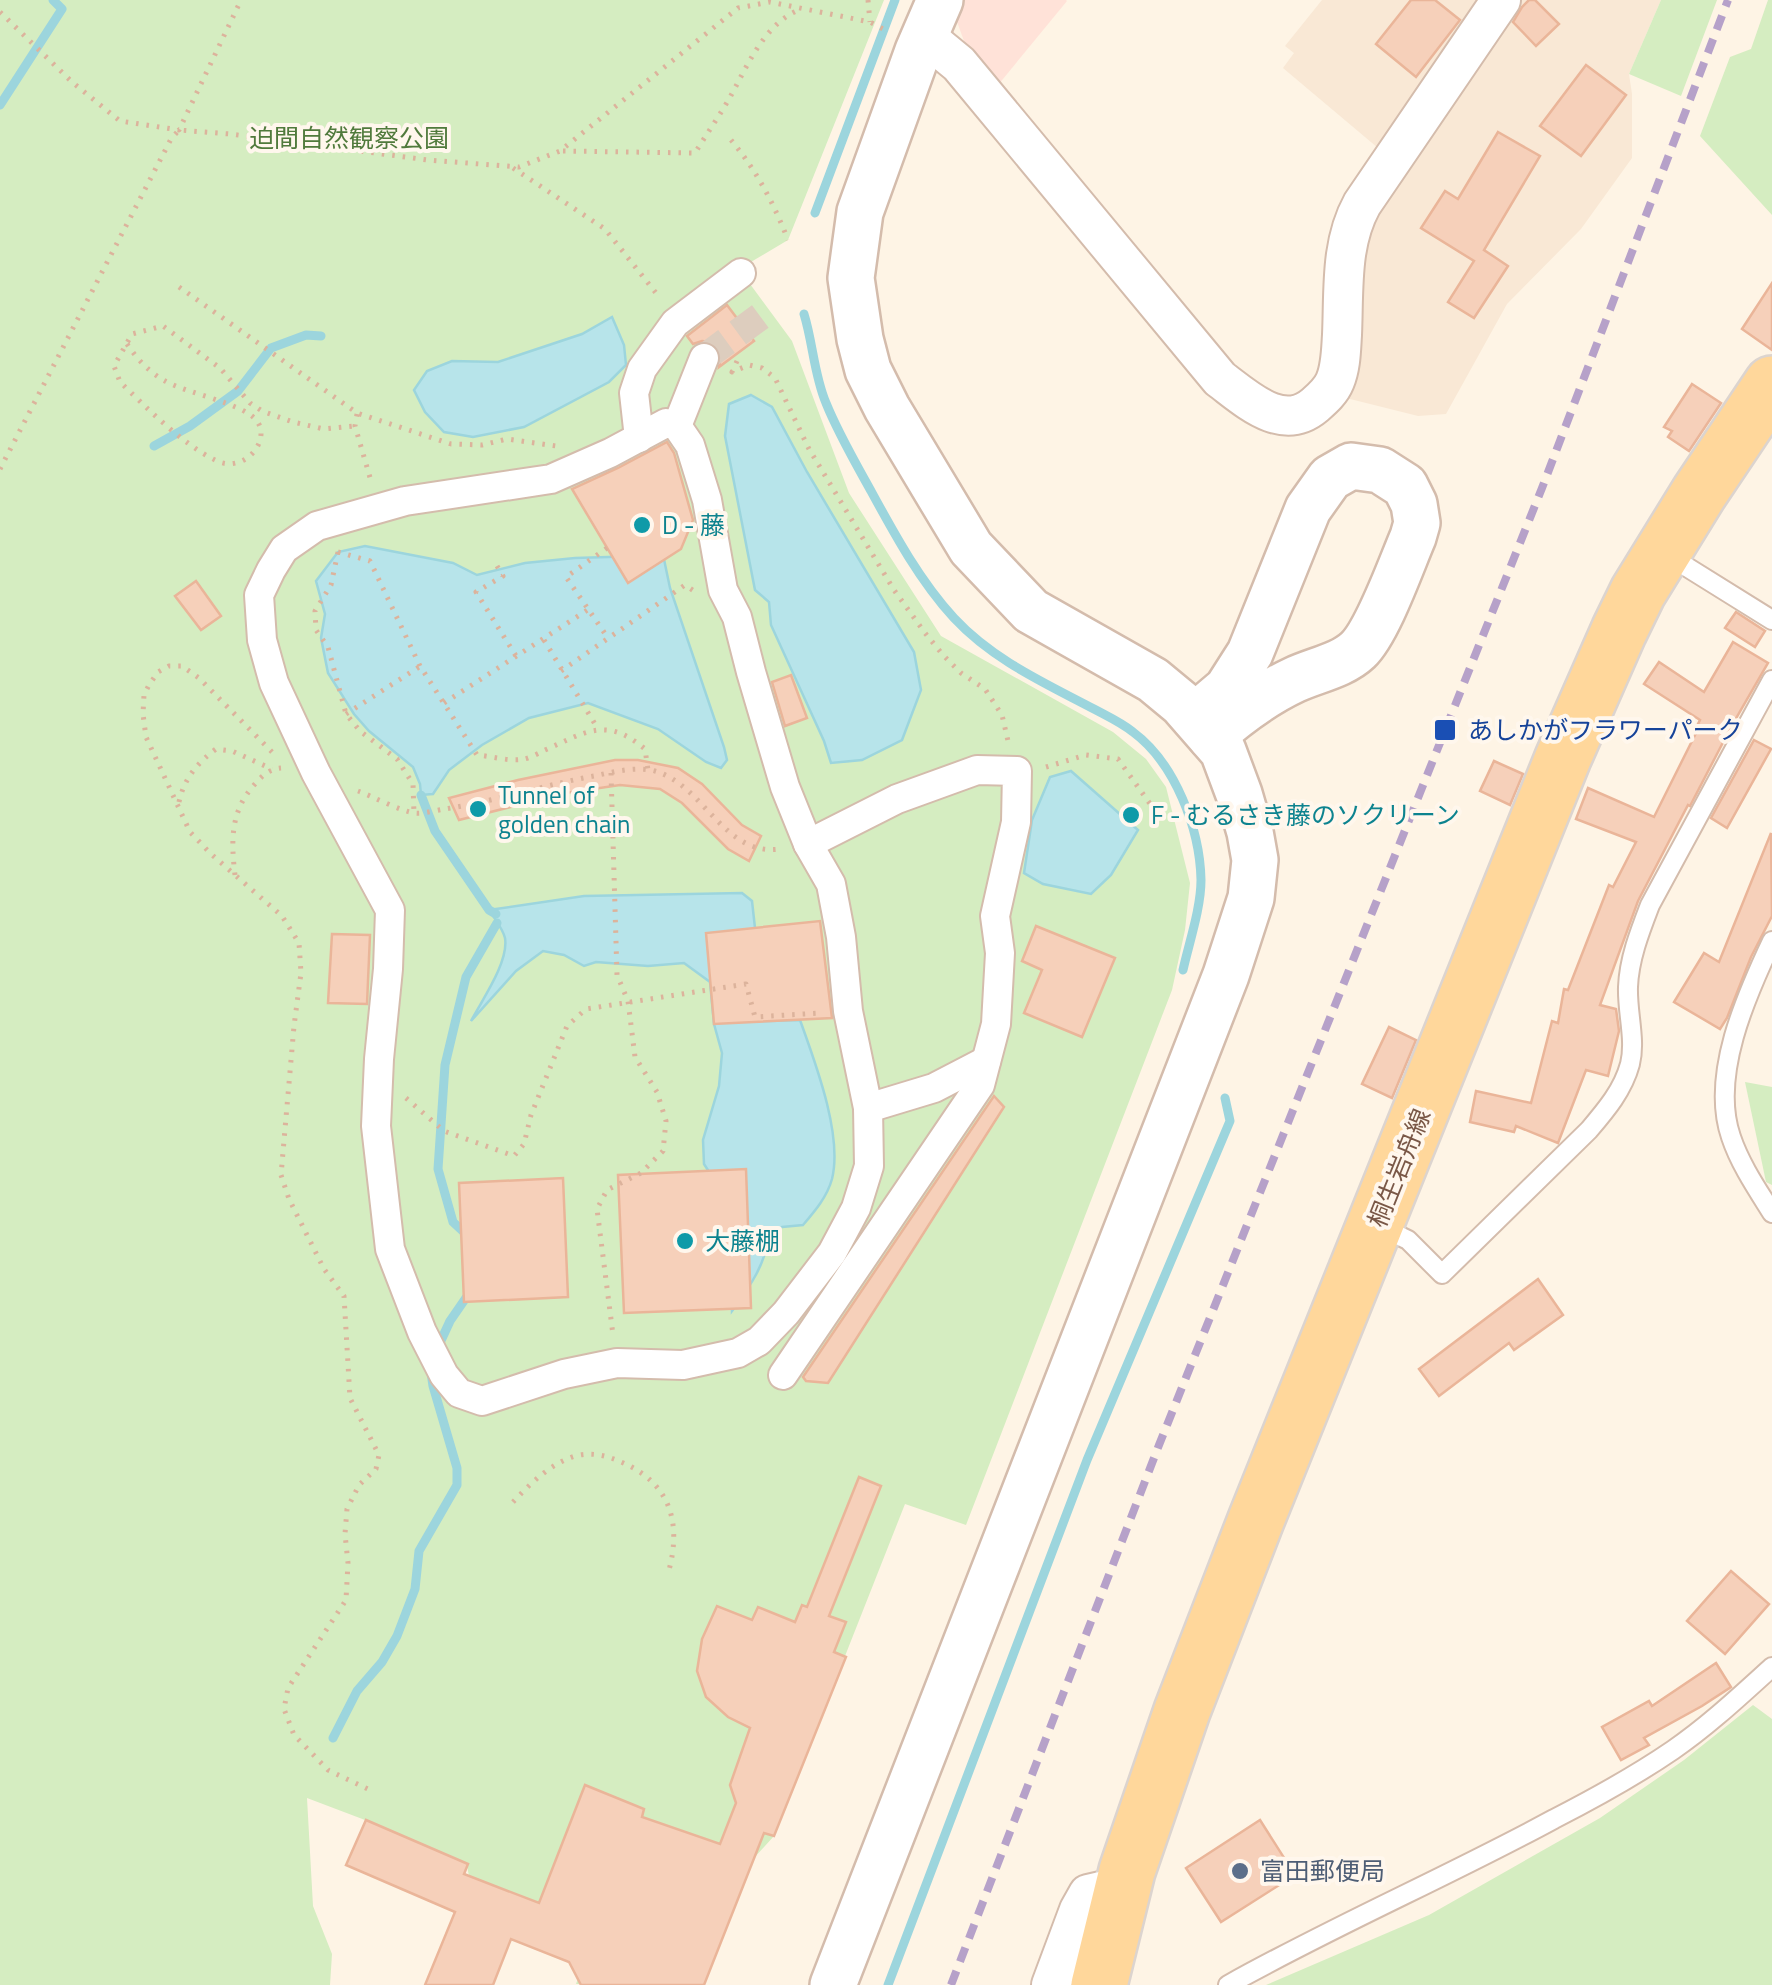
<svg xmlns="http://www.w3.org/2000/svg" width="1772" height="1985" viewBox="0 0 1772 1985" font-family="'Titillium Web','Noto Sans JP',sans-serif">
<rect width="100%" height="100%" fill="#fef4e5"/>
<!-- residential -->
<g fill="#f9e8d5">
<polygon points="1322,0 1488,0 1384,153 1283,68 1294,53 1285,46"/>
<polygon points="1514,0 1661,0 1629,74 1632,94 1632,158 1581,229 1507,304 1446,414 1418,416 1338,396 1354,251"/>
</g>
<!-- commercial -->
<polygon fill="#ffe2d8" points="960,0 1066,0 1067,1 998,85 964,41 956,19"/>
<!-- green -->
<g fill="#d5edc1">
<polygon points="0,0 884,0 788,240 739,269 792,341 849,493 941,636 1113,732 1146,759 1166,787 1190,883 1185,930 1172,990 966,1525 905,1504 774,1836 754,1858 704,1985 576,1984 582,1967 493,1932 509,1892 469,1876 467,1866 448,1909 346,1865 365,1820 307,1798 313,1906 332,1954 330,1985 0,1985"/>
<polygon points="1661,0 1717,0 1681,96 1629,74"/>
<polygon points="1768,0 1772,0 1772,215 1700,136 1730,57 1751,49"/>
<polygon points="1745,1082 1772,1087 1772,1185 1766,1182"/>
<polygon points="1753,1705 1772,1719 1772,1985 1266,1985 1429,1915 1600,1818 1684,1760"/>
</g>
<!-- water -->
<g fill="#b7e4ea" stroke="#9cd5dd" stroke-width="2.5">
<polygon points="612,317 624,345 626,365 609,382 524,427 473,437 444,432 425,412 414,390 427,371 452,361 498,362 582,334"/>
<polygon points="751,395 772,407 807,472 914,652 921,690 902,740 862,760 831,763 824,741 771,625 769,602 755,590 725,436 729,404"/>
<polygon points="661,545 670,588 724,747 727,760 721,768 706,762 658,729 588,703 529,718 482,745 449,770 433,794 421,795 420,784 413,767 369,731 354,714 328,673 321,638 325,614 316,581 338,552 365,546 453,563 477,575 525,563 575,558 641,556"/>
<polygon points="1071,771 1138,830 1111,875 1091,894 1043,884 1024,873 1032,820 1050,777"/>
<path d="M742 893 752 901 755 928 735 1022 800 1020C815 1062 843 1135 832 1179 827 1197 815 1211 803 1225L782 1227 768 1233C768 1262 748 1289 732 1311V1293L715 1181 704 1164 703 1140 719 1086 722 1053 714 1024 710 982 684 963 648 966 596 962 584 966 564 955 543 951 516 971 471 1021C482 1000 509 962 505 938 503 929 494 918 489 910L584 896Z"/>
</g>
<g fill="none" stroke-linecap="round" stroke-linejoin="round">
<!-- stream -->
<g stroke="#9cd5dd" stroke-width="9">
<polyline points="0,105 62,9 53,0"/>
<polyline points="815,213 895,0"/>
<path d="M804 314C813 343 814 375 826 403 838 433 855 462 871 491 895 535 920 581 954 618 993 660 1045 683 1094 709 1107 716 1122 723 1133 732 1175 763 1200 829 1201 880 1201 908 1189 943 1183 970"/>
<polyline points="154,446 190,426 238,391 271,348 306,335 321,336"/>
<polyline points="421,795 435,831 489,910 496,914"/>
<polyline points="467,1235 453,1222 438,1169 445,1065 466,977 497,923"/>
<polyline points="438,1347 450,1321 470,1292"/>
<polyline points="333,1738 357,1691 382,1662 397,1636 415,1589 419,1551 457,1485 457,1468 433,1386 431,1372"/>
<polyline points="888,1985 1087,1460 1230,1121 1225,1098"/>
</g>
</g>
<!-- building -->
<g fill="#f6d0ba" stroke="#eab599" stroke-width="2.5">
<polygon points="1411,0 1435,0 1460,20 1416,77 1376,44"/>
<polygon points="1529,0 1535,0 1559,24 1536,46 1513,22 1522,7"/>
<polygon points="1586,65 1626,95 1581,156 1540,126"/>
<polygon points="1498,132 1540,156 1484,250 1508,266 1474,318 1448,302 1474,261 1421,228 1445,191 1458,199"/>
<polygon points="1772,283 1772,350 1742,329"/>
<polygon points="727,305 754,341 719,367 721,356 717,346 711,342 702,341 693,344 687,336"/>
<polygon points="1692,384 1721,403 1689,451 1668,437 1672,431 1664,427"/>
<polygon points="667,442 674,453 693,520 681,549 628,583 572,489 618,468"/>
<polygon points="196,581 221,616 201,630 175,596"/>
<polygon points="1736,612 1765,631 1755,647 1725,628"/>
<polygon points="1733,642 1768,663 1731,727 1690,806 1688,805 1638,901 1600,1005 1616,1009 1619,1031 1608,1076 1586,1070 1558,1143 1516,1126 1514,1132 1470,1122 1476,1091 1531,1103 1552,1021 1558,1023 1564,989 1568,990 1609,885 1613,887 1636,842 1576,819 1588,788 1654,817 1700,725 1698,724 1700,720 1644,684 1659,662 1704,692"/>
<polygon points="791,675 807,718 785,726 772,682"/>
<polygon points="1754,740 1771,749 1727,828 1711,818"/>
<polygon points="615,760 638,760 678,768 702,784 742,825 761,836 749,861 728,849 682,803 660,789 620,785 566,793 459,820 449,798 518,780"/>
<polygon points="1494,761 1523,774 1510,805 1480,791"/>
<polygon points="1771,833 1772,916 1751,957 1727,1018 1720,1029 1674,1002 1704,953 1719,962"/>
<polygon points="820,921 832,1018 714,1024 706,933"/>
<polygon points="1036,926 1115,958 1082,1037 1024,1013 1042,970 1022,961"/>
<polygon points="332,934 370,935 367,1004 328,1003"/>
<polygon points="1389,1027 1416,1040 1392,1098 1362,1084"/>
<polygon points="994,1096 1004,1107 828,1383 806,1381 803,1377"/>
<polygon points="746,1169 751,1308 624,1313 618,1175"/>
<polygon points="563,1178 568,1297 464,1302 459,1183"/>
<polygon points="1538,1279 1563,1315 1514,1350 1509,1343 1439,1396 1419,1369"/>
<polygon points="859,1477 881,1486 829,1616 846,1622 834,1652 846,1657 774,1836 764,1833 704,1985 581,1985 569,1962 511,1939 493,1985 425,1985 455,1912 346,1865 366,1820 468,1864 464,1874 539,1903 585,1785 644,1809 642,1817 720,1844 736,1803 730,1785 750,1728 728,1717 706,1697 697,1671 702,1639 717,1606 752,1620 758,1607 795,1622 802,1605 807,1607"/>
<polygon points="1731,1571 1769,1604 1725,1654 1687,1621"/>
<polygon points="1716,1663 1731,1687 1702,1706 1644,1738 1649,1745 1621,1760 1602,1727 1649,1701 1652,1706"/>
<polygon points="1260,1820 1295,1875 1221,1922 1186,1868"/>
</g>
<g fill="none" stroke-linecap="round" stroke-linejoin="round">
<!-- pedestrian-tunnel -->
<polyline stroke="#ddcdbe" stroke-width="28" stroke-dasharray="28 14" stroke-linecap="butt" points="704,358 769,310"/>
<!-- service casing -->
<g stroke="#d4bcac" stroke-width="22">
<g id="service">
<polyline points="1666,554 1772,620"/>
<path d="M1772 941C1746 996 1710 1076 1731 1137 1740 1164 1757 1189 1772 1213"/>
<path d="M1379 1226 1408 1240 1442 1274 1589 1130C1606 1110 1623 1090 1630 1064 1636 1040 1627 1012 1628 987 1629 959 1640 931 1650 905L1772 680"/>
<path d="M1228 1985C1335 1925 1447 1877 1554 1819 1595 1798 1635 1776 1673 1750 1708 1726 1740 1696 1772 1667"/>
</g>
</g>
<!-- pedestrian casing -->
<g stroke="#d4bcac" stroke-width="32">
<g id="pedestrian">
<polygon points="666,423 677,426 690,445 707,500 723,590 737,617 751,672 785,787 808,844 831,884 841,937 848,1011 868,1108 869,1166 856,1208 832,1253 786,1313 759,1341 738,1353 683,1365 617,1363 564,1374 482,1401 459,1393 444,1375 422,1332 390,1249 376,1126 379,1059 388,969 390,910 316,773 274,683 262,640 259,595 271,570 284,549 317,526 405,501 551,479 610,453"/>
<polyline points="677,426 704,358"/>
<polyline points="639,438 634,393 642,369 675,323 741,273"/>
<polyline points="868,1108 934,1088 986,1061"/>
<polyline points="783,1375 980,1085 996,1024 1000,953 995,916 1016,822 1017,771 977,770 897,799 808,844"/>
</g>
</g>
<!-- minor casing -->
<g stroke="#d4bcac" stroke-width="42">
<g id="minor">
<path d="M925 36 959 64 1220 379C1247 399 1282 433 1315 405 1323 398 1331 391 1335 381 1341 367 1341 350 1342 335 1344 290 1340 244 1362 204L1501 0"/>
<polyline points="1051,1985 1079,1910 1088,1894 1101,1891 1121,1895"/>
</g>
</g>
<!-- tertiary casing -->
<g stroke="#d4bcac" stroke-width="50">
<g id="tertiary">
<path d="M1194 717 1227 689 1250 653 1308 509 1330 478 1351 466 1380 470 1405 486 1414 504 1417 523 1413 537C1401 565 1378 631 1358 650 1341 666 1315 670 1294 680 1262 695 1237 714 1211 737"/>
<polyline points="833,1985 1226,975 1251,898 1255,860 1250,832 1239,794 1223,751 1182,704 1153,680 1031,611 971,548 887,408 868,370 860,339 851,278 860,212 918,51 940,0"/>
</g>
</g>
<!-- primary casing -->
<g stroke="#dcd4cf" stroke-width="60">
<polyline id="primary" points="1099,1985 1127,1871 1182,1711 1256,1520 1563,758 1619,631 1638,592 1699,493 1772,384"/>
</g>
<!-- path -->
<g stroke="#dcb39c" stroke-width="5" stroke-dasharray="2.5 8" stroke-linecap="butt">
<polyline points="868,0 870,22"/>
<polyline points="0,12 72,82 120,121 179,130 241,0"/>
<path d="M731 140C757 171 774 204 788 240"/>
<path d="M563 151 695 153C706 135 718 118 729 99 747 67 764 23 801 9"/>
<polyline points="513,168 605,229 660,298"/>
<polyline points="179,287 357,413 451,444 482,445 507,439 556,446"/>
<path d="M127 344C137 359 149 372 165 381 188 394 243 403 257 421 272 442 242 475 215 460 182 444 146 407 120 382L114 366 132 334 163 326 220 368 250 403 262 411 293 422 324 429 355 426"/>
<polyline points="737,361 732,372 749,365 762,368 775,378 809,449 894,590 925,633 943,655 961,673 985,689 1002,715 1008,741"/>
<polyline points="357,414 355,426 371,481"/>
<polyline points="0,469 171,139 179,130 230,134 428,160 519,167 560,151 738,8 770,2 870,22 887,31"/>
<polyline points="607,548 566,577 608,638"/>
<path d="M338 552 370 561 420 666 477 755C491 756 510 762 524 759 530 758 539 753 545 750 586 732 606 716 645 749L648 770"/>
<polyline points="338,552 331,585 315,611 316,630 328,647 346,714 360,731 397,759 413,784 414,814"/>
<polyline points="497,566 503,576 476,592 516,656"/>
<polyline points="544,640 598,729"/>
<polyline points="561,671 685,585 694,591"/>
<polyline points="444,703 589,609"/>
<polyline points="346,714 419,667"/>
<polyline points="272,752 199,678 182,666 169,666 158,672 149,685 144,695 143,714 146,737 190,832 211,854 282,916 299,943 301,973 294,1026 281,1175 289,1199 324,1269 344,1296 350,1398 379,1455 376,1469 359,1485 347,1509 345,1534 348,1563 346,1600 288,1688 284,1709 294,1735 328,1770 368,1789"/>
<polyline points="1046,767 1086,755 1118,759 1153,808"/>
<polyline points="611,773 617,975 628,1001 635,1057 657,1092 666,1121 663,1151 641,1173 607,1190 597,1209 613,1335"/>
<path d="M358 791C372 796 402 812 415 813 424 814 436 810 445 809 496 801 544 785 594 776 613 772 636 766 655 771 704 785 724 857 780 849"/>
<path d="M179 802C184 779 197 763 216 749L232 751 272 769"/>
<path d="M235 875C231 841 230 811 255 784 262 776 269 769 281 768"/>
<polyline points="406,1098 444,1131 514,1156 524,1144 531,1115 567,1026 586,1009 746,984 755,1017 820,1013"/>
<path d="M513 1502C531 1483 550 1464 575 1456 591 1452 606 1455 621 1462 669 1482 682 1521 669 1570"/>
</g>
<!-- service -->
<use href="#service" stroke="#fff" stroke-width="18"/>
<!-- pedestrian -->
<use href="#pedestrian" stroke="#fff" stroke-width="28"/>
<!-- minor -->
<use href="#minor" stroke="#fff" stroke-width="38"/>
<!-- tertiary -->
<use href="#tertiary" stroke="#fff" stroke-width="45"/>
<!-- primary -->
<use href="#primary" stroke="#ffd79b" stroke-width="55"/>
<!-- rail -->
<polyline stroke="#b6a1c9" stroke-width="8" stroke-dasharray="15 10" stroke-linecap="butt" points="951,1985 1159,1445 1542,488 1728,0"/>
</g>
<!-- markers -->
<g fill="#0f9aa8" stroke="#fff7ed" stroke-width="4">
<circle cx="642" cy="525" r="10"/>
<circle cx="478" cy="809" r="10"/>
<circle cx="1131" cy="815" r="10"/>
<circle cx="685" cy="1241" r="10"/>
</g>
<rect fill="#1a4fb4" stroke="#fff7ed" stroke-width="4" x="1433" y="718" width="24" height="24" rx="5"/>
<circle fill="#5c6f8a" stroke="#fff7ed" stroke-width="4" cx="1240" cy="1871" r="10"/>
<g text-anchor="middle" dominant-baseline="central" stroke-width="8" stroke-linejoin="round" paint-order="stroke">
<!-- park labels -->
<g font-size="25" fill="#507a3c" stroke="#fff7ed">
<text x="349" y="138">迫間自然観察公園</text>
</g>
<!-- culture labels -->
<g font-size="25" fill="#0d838f" stroke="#fff7ed" text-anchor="start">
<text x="662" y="525">D - 藤</text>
<text x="498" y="795">Tunnel of<tspan x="498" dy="29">golden chain</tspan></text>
<text x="1151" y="815">F - むるさき藤のソクリーン</text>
<text x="705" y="1241">大藤棚</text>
</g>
<!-- transit labels -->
<g font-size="25" fill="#164399" stroke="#fff7ed" text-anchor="start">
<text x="1468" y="730">あしかがフラワーパーク</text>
</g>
<!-- street labels -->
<g font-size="25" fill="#7a5847" stroke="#fff7ed">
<text transform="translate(1399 1168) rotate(-68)">桐生岩舟線</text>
</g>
<!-- service labels -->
<g font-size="25" fill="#4e5e75" stroke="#fff7ed" text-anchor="start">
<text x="1260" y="1871">富田郵便局</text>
</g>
</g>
</svg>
